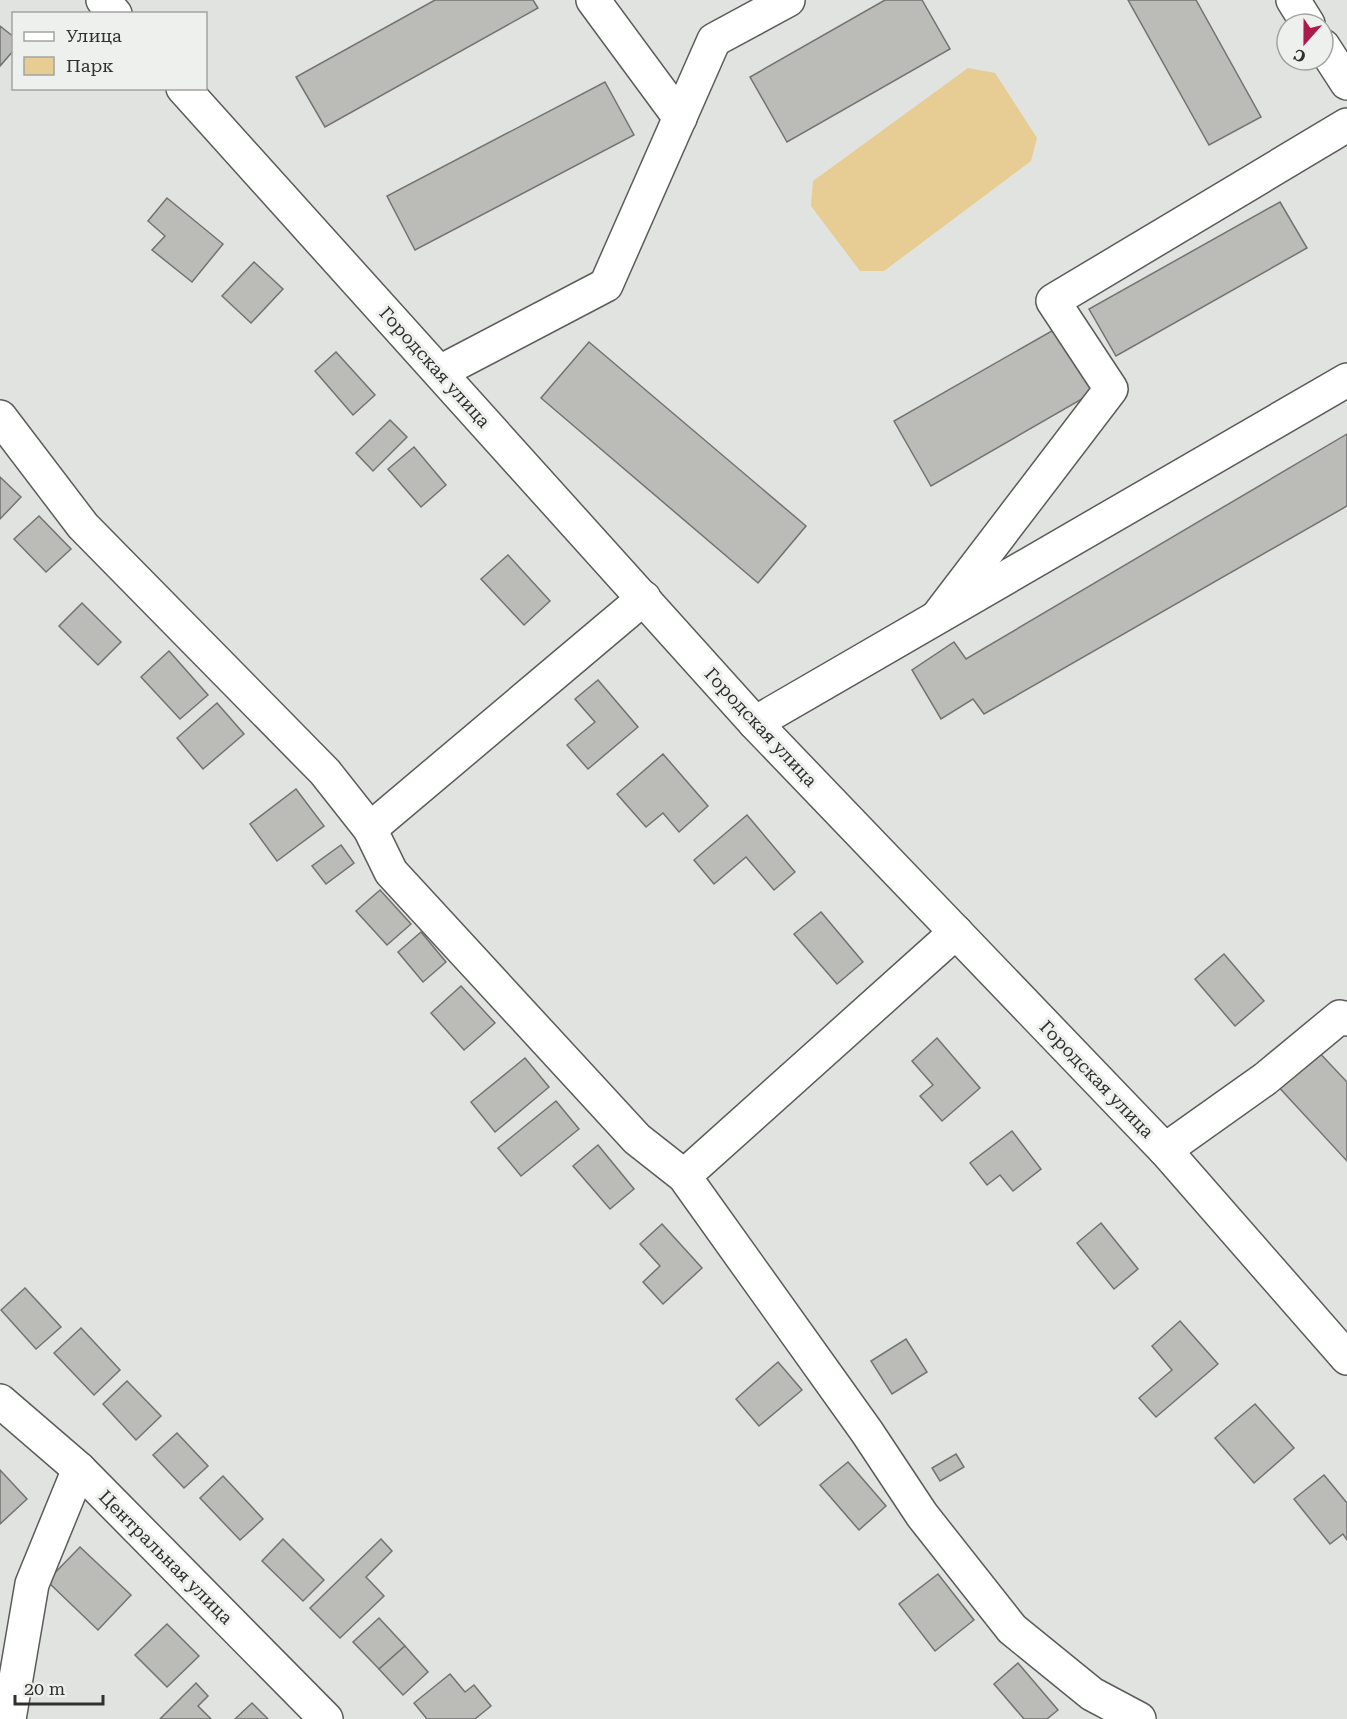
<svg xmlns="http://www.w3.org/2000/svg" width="1347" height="1719" viewBox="0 0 1347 1719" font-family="'Roboto Serif',serif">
<rect width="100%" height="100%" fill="#e1e3e0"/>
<!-- green -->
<polygon fill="#e7cc93" points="968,68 995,73 1037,138 1031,161 884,271 860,271 811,206 813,181"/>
<!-- building -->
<g fill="#bbbcb8" stroke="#737370" stroke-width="1.5">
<polygon points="435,0 533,0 538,8 325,127 296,77"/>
<polygon points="885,0 922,0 950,49 787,142 750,77"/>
<polygon points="1128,0 1196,0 1261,117 1209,145"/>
<polygon points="0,26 14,37 14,50 0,66"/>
<polygon points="605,82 634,135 415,250 387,196"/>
<polygon points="167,198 223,244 192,282 152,250 165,236 148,221"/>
<polygon points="1280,202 1307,248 1116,356 1089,309"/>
<polygon points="254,262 283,289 251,323 222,296"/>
<polygon points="1057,328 1094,392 931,486 894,421"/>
<polygon points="589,342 806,526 758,583 541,398"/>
<polygon points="336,352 375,395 353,415 315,371"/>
<polygon points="390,420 407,437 373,471 356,453"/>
<polygon points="1347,434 1347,506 984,714 973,699 941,719 912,670 954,642 966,659"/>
<polygon points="414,447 446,485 421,507 388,469"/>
<polygon points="0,477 21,497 0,519"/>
<polygon points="39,516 71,549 46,572 14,539"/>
<polygon points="508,555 550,601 524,625 481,579"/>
<polygon points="82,603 121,642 98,665 59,626"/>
<polygon points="169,651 208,695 180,719 141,677"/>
<polygon points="598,680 638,727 588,769 567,745 595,722 575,699"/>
<polygon points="217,703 244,734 203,769 177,738"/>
<polygon points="663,754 708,806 679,832 663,813 646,827 617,794"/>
<polygon points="296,789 324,826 277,861 250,824"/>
<polygon points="747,815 795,872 774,890 746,857 714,884 694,860"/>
<polygon points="341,845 354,863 326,884 312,866"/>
<polygon points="380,890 411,924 387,945 356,911"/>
<polygon points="821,912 863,962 837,984 794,934"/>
<polygon points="421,932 446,962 423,982 398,952"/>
<polygon points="1224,954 1264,1001 1235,1026 1195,979"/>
<polygon points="461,986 495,1023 464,1050 431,1013"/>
<polygon points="937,1038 980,1088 942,1121 920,1096 933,1085 912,1061"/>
<polygon points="1313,1046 1347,1082 1347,1161 1274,1082"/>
<polygon points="525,1058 549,1087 495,1132 471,1102"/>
<polygon points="556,1101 579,1129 521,1176 498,1148"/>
<polygon points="1012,1131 1041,1169 1013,1191 1000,1175 987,1185 970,1163"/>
<polygon points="598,1145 634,1189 610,1209 573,1166"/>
<polygon points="1101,1223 1138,1269 1114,1289 1077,1243"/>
<polygon points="662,1224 702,1268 663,1304 643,1282 660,1266 640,1244"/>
<polygon points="25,1288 61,1327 36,1349 1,1310"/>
<polygon points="1180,1321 1218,1364 1156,1417 1139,1398 1172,1370 1152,1346"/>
<polygon points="81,1328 120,1370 94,1395 54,1353"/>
<polygon points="906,1339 927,1372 892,1394 871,1361"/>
<polygon points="778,1362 802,1390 759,1426 736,1399"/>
<polygon points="127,1381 161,1416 136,1440 103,1404"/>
<polygon points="1255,1404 1294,1448 1254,1483 1215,1438"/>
<polygon points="177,1433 208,1466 184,1488 153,1455"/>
<polygon points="956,1454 964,1467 940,1481 932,1468"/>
<polygon points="848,1462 886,1506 859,1530 820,1485"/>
<polygon points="0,1470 27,1499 0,1524"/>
<polygon points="1324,1475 1347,1503 1347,1540 1343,1534 1330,1544 1294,1499"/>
<polygon points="223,1476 263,1519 240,1540 200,1498"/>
<polygon points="283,1539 324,1580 303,1601 262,1561"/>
<polygon points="381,1539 392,1551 366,1577 384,1596 340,1638 310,1608"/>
<polygon points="80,1547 131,1595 98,1630 47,1581"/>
<polygon points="938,1574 974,1620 935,1651 899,1604"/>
<polygon points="379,1618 405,1646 379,1669 353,1642"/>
<polygon points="167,1624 199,1656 167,1687 135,1655"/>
<polygon points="405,1646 428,1672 403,1695 379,1669"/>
<polygon points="1018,1663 1058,1710 1047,1719 1024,1719 994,1684"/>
<polygon points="450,1674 465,1692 474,1685 491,1706 475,1719 427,1719 414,1703"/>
<polygon points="196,1683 208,1696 198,1706 211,1719 160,1719"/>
<polygon points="252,1703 268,1719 235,1719"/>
</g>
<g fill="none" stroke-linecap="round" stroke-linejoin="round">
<!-- minor casing -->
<g stroke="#5a5c5a" stroke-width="36">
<g id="minor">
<polyline points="103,0 115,14"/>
<polyline points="593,0 680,118"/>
<polyline points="1293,0 1308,24"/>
<polyline points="1323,46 1347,83"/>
<polyline points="183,88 755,723 1165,1150 1347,1358"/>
<polyline points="440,372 606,285 714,40 788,0"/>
<polyline points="0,417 83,526 325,772 370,829 391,872 637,1139 684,1176 867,1432 922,1515 1012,1629 1092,1694 1139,1719"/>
<polyline points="938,616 1111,389 1053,301 1347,125"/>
<polyline points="755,723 1347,380"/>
<polyline points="370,829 644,598"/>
<polyline points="1165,1150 1265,1079 1340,1017 1347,1019"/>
<polyline points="684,1176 956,932"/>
<polyline points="0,1401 79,1469 326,1719"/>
<polyline points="9,1719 32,1584 79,1469"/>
</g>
</g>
<!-- minor -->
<use href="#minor" stroke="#fff" stroke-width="33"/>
</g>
<g text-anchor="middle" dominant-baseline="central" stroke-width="6" stroke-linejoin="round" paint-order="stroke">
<!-- street labels -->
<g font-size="18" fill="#30312f" stroke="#eef0ed">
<text transform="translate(435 367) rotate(48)">Городская улица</text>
<text transform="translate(761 727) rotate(47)">Городская улица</text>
<text transform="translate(1097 1079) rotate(46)">Городская улица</text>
<text transform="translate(166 1557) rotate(45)">Центральная улица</text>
</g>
</g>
<!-- legend -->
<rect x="12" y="12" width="195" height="78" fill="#eef0ed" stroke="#a2a4a1" stroke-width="1.5"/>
<rect x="24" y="32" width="30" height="9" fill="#ffffff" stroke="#a2a4a1" stroke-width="1.5"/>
<text x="66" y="42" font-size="18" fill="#30312f">Улица</text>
<rect x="24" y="57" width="30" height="18" fill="#e7cc93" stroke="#a2a4a1" stroke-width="1.5"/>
<text x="66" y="72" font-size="18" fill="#30312f">Парк</text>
<!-- north arrow -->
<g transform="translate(1305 42) rotate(201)"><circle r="28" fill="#eef0ed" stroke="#a2a4a1" stroke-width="1.5"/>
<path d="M0-4.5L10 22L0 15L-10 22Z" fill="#ac1a4e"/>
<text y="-9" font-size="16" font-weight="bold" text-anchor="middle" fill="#30312f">С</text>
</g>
<!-- scale -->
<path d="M15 1695v9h88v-9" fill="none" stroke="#30312f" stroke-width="3"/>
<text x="24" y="1695" font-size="18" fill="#30312f" stroke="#eef0ed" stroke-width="4.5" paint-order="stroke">20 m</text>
</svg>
